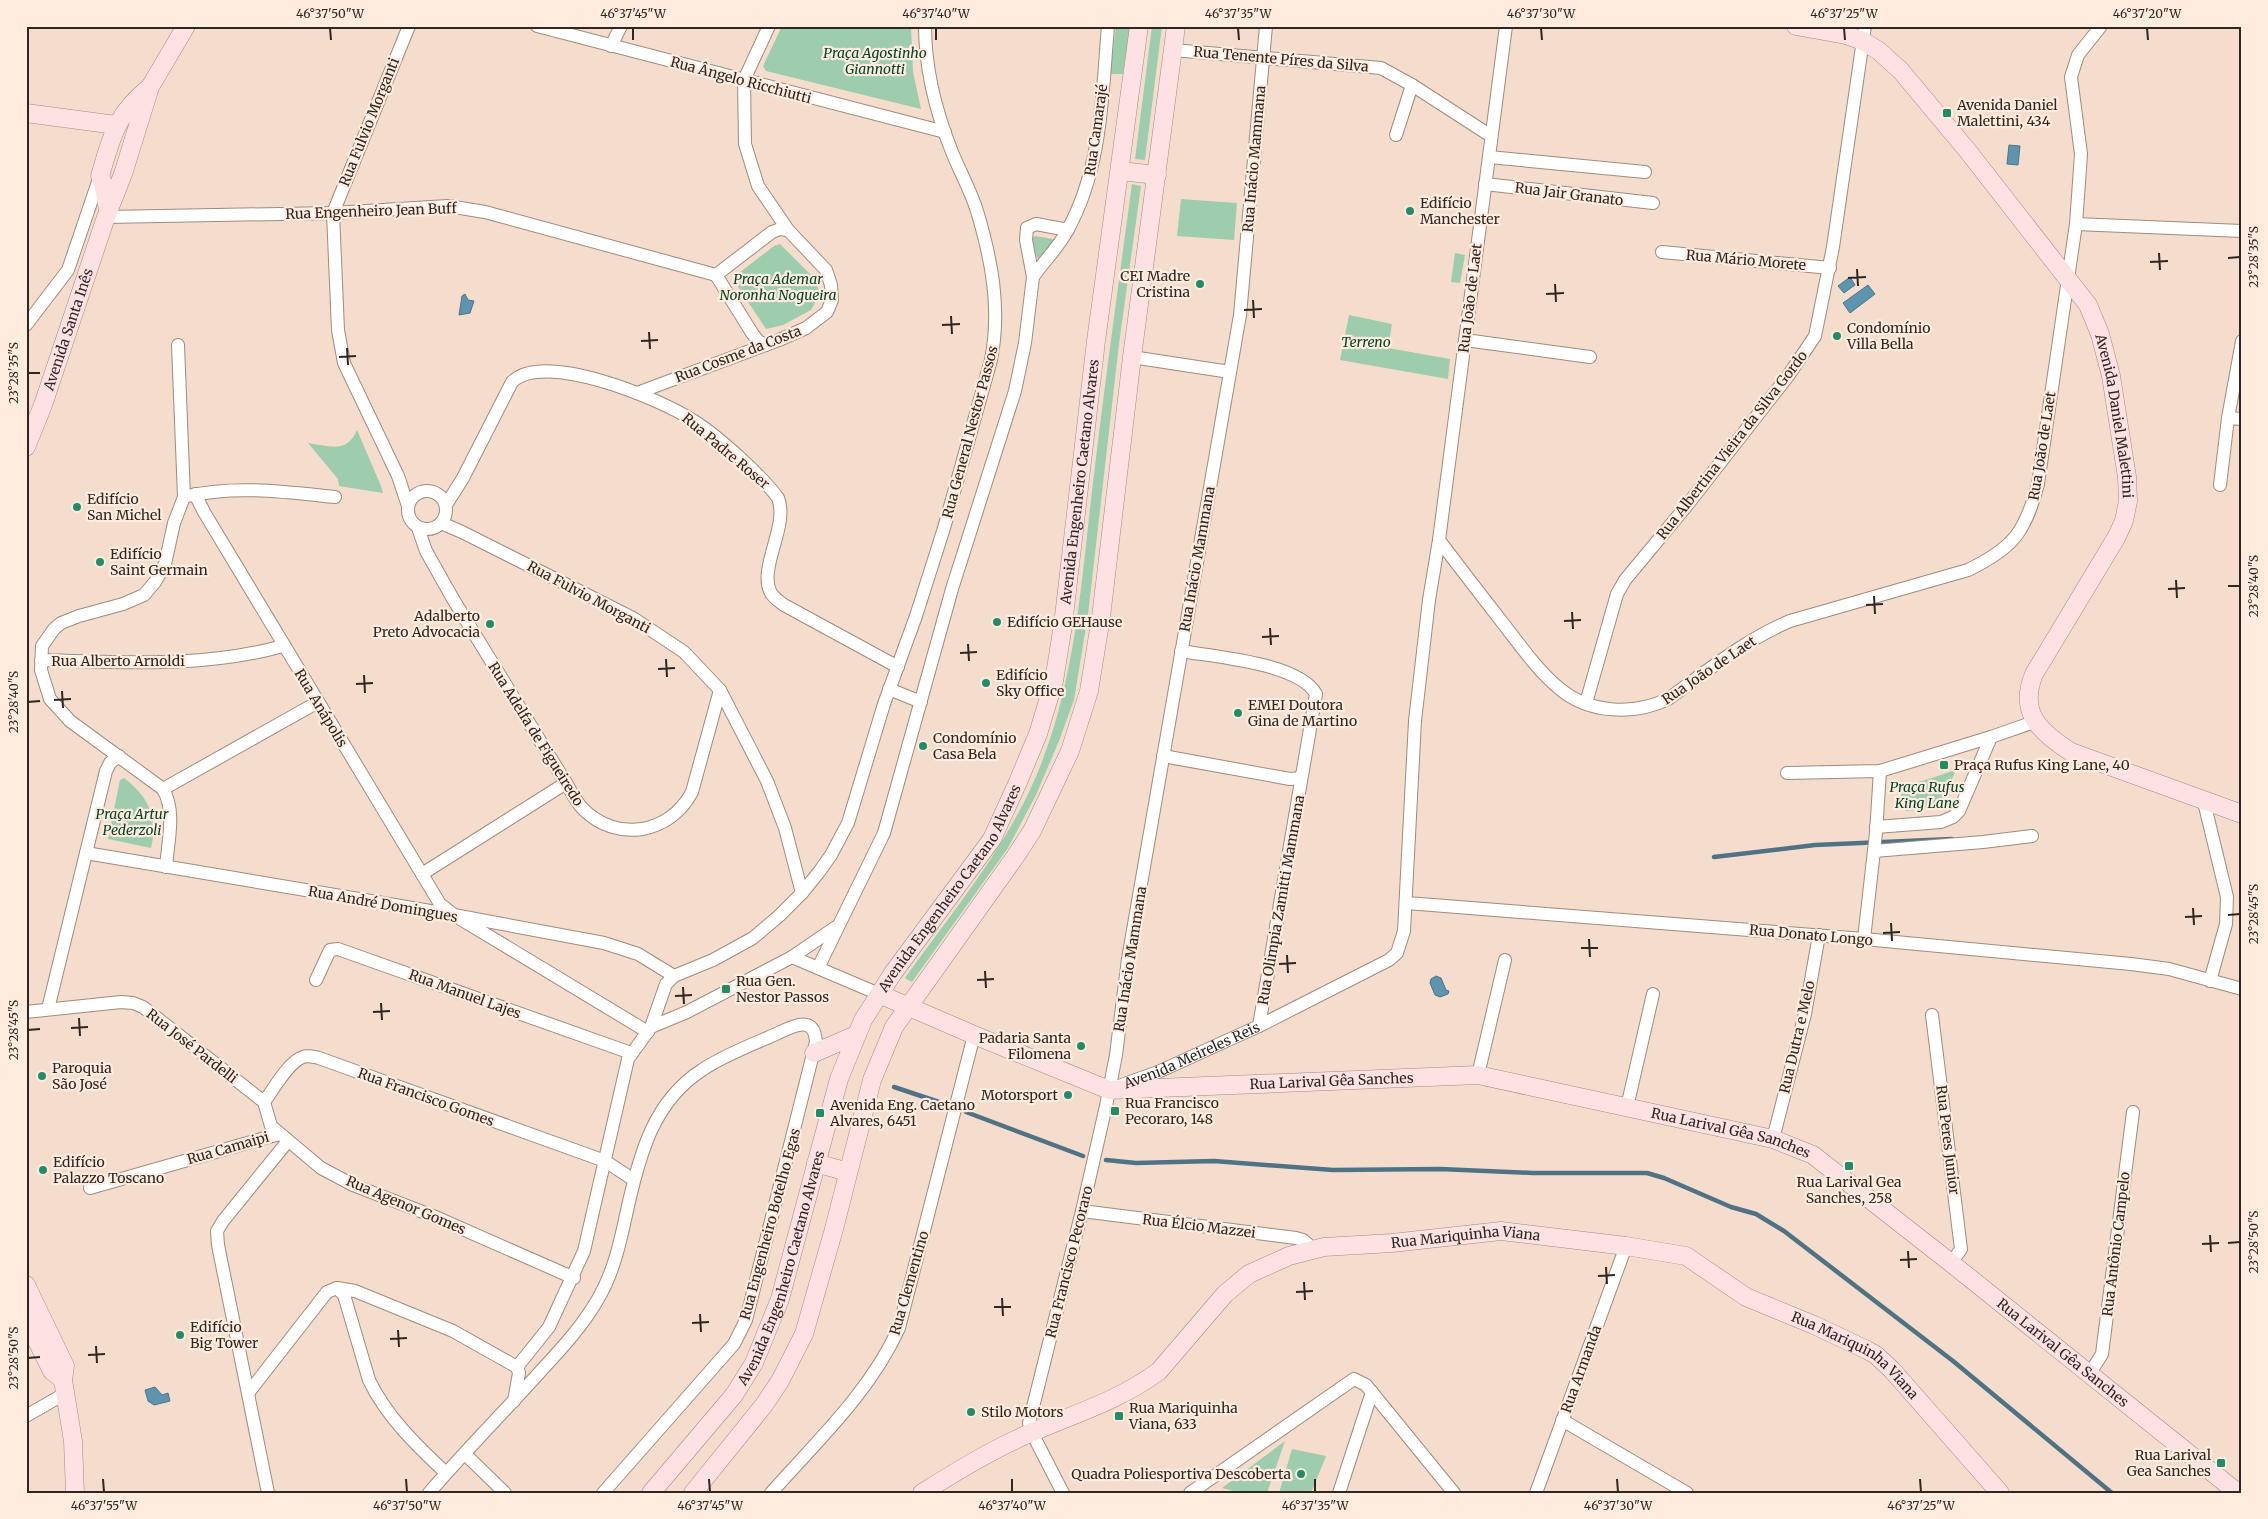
<svg xmlns="http://www.w3.org/2000/svg" width="2268" height="1519" viewBox="0 0 2268 1519" font-family="Merriweather,serif">
<rect width="100%" height="100%" fill="#f5ddcd"/>
<!-- green -->
<g fill="#9dcdac">
<polygon points="782,26 911,26 913,72 921,109 766,71 763,66"/>
<polygon points="1116,26 1130,26 1123,74 1110,74"/>
<polygon points="1152,26 1162,26 1145,160 1135,159"/>
<path d="M1132 184 1141 186 1119 344 1088 615 1074 700 1059 741 1036 795 1008 848 912 982 905 978C948 918 997 859 1029 792 1074 697 1080 594 1092 491 1104 389 1118 287 1132 184Z"/>
<polygon points="1181,199 1237,203 1234,240 1177,236"/>
<polygon points="1035,236 1053,239 1053,245 1038,259 1030,241 1031,238"/>
<polygon points="780,244 814,278 820,294 811,310 783,325 766,329 737,285 735,276 774,246"/>
<polygon points="1455,253 1465,255 1460,283 1451,282"/>
<polygon points="1349,315 1392,324 1388,348 1450,359 1448,379 1340,360"/>
<path d="M357 430 381 486 383 493 339 486 338 479 308 443C329 446 347 454 357 430Z"/>
<polygon points="1956,770 1939,808 1907,811 1901,809 1901,788"/>
<path d="M124 778C149 797 158 818 151 848L108 839 120 780Z"/>
<polygon points="1285,1441 1267,1493 1241,1493 1222,1488"/>
<polygon points="1292,1449 1326,1456 1311,1493 1279,1493"/>
</g>
<!-- water -->
<g fill="#5d94af" stroke="#4f7384">
<polygon points="2009,145 2020,146 2018,165 2007,164"/>
<polygon points="1850,277 1855,285 1844,293 1838,286"/>
<polygon points="1868,285 1875,294 1850,313 1843,303"/>
<polygon points="465,294 468,300 474,301 470,313 459,315 462,296"/>
<polygon points="1436,976 1441,978 1446,990 1449,991 1448,994 1440,997 1435,995 1430,983 1431,979"/>
<polygon points="155,1387 162,1395 168,1393 170,1401 154,1405 148,1401 145,1390"/>
</g>
<g fill="none" stroke-linecap="round" stroke-linejoin="round">
<!-- stream -->
<g stroke="#4f7384" stroke-width="4.5">
<polyline points="1714,857 1815,845 1952,839"/>
<polyline points="894,1087 948,1105"/>
<polyline points="966,1112 1083,1156"/>
<polyline points="1106,1160 1136,1163 1214,1161 1333,1170 1440,1169 1533,1173 1647,1173 1664,1178 1731,1207 1756,1214 1784,1231 1953,1361 2112,1493"/>
</g>
<!-- street casing -->
<g stroke="#a08b7c" stroke-width="14">
<g id="street">
<polyline points="537,26 945,132"/>
<polyline points="611,46 621,26"/>
<polyline points="1173,50 1381,68 1412,85 1491,136"/>
<polyline points="1396,135 1412,85"/>
<polyline points="1489,157 1645,172"/>
<polyline points="1485,184 1653,203"/>
<polyline points="106,217 333,213 448,206 485,212 716,275"/>
<polyline points="2076,224 2242,231"/>
<polyline points="1662,252 1830,268"/>
<polyline points="716,275 772,232 780,229 788,230"/>
<polyline points="716,275 752,333 758,341 766,345"/>
<path d="M1033 277C1044 261 1058 248 1067 231 1102 169 1102 96 1108 26"/>
<polyline points="26,325 68,270 100,176"/>
<polyline points="1465,340 1590,357"/>
<polyline points="1132,357 1230,372"/>
<polyline points="637,393 779,340 806,328 827,312 832,300 831,285 826,270 788,230 758,186 745,144 744,80 769,26"/>
<polyline points="2228,418 2242,419"/>
<polyline points="2220,485 2228,418 2242,341"/>
<circle cx="427" cy="510" r="19"/>
<polyline points="195,494 204,512 440,904 454,915 648,1032"/>
<path d="M188 496C236 485 287 492 335 497"/>
<path d="M446 505 463 478 512 382C544 350 661 399 694 421 718 436 761 475 778 498 789 525 759 567 770 591 772 597 779 601 784 605L898 667"/>
<polyline points="408,506 398,476 344,363 338,330 333,213 409,26"/>
<polyline points="441,523 462,532 633,618 684,652 720,690 767,781 785,828 802,893"/>
<path d="M418 528 426 551 453 599 566 783C571 791 576 802 583 809 617 843 670 834 692 792L720 690"/>
<path d="M1439 540C1460 568 1481 595 1502 622 1520 645 1537 670 1560 689 1590 714 1635 715 1668 699 1707 671 1745 640 1790 621L1968 570C2013 548 2025 533 2038 484L2076 224 2081 154 2071 77 2078 55 2101 26"/>
<path d="M1181 651C1215 657 1299 663 1316 694L1259 1026"/>
<path d="M41 660C123 662 204 668 283 646"/>
<polyline points="889,689 921,702"/>
<polyline points="1586,703 1617,594 1625,580 1688,504 1788,376 1815,336 1833,247 1865,26"/>
<polyline points="1163,756 1290,779 1300,778 1302,774"/>
<polyline points="1787,773 1880,771 1991,737 2034,722"/>
<polyline points="163,789 318,702"/>
<polyline points="2204,802 2227,897 2226,924 2210,981"/>
<polyline points="1876,827 1941,822 1953,817 1959,811 1991,737"/>
<polyline points="1874,851 1983,842 2032,836"/>
<polyline points="86,853 454,915 604,943 638,954 674,976"/>
<path d="M166 867C168 841 176 811 163 789L70 721 50 699 41 670 42 646 54 629 61 623 79 616 123 604 144 595 155 582 165 564 174 523 184 497 178 345"/>
<polyline points="422,874 566,783"/>
<polyline points="1407,903 1864,939 2131,964 2169,969 2242,989"/>
<polyline points="1864,939 1876,833 1880,771"/>
<polyline points="792,957 879,994"/>
<polyline points="818,968 884,833 952,589 1015,391 1025,343 1033,277 1026,240 1027,228 1036,224 1068,230"/>
<polyline points="316,980 330,950 338,949 631,1053"/>
<polyline points="48,1009 106,771 110,763 119,756"/>
<polyline points="26,1012 121,1002 133,1003 143,1007 264,1102"/>
<polyline points="1932,1015 1961,1249 1951,1263"/>
<polyline points="651,1027 687,1012 792,957 836,927"/>
<polyline points="1478,1075 1505,960"/>
<path id="s1" d="M1119 1086 1158 1072 1259 1026 1389 960 1397 953 1404 931 1415 721 1429 600 1439 540 1506 26"/>
<path d="M264 1102C273 1090 289 1061 303 1057 308 1055 314 1057 319 1058L605 1161 634 1180"/>
<polyline points="264,1102 271,1126 321,1168 353,1185 433,1216 574,1278"/>
<polyline points="1627,1107 1653,994"/>
<polyline points="1773,1139 1805,1014 1819,935"/>
<polyline points="90,1188 279,1134"/>
<polyline points="1082,1211 1296,1238 1303,1240 1312,1248"/>
<polyline points="337,1288 355,1291 453,1331 517,1367"/>
<path d="M517 1367 549 1327 584 1251 628 1059 651 1027 666 984 674 976 713 960 753 938 779 916 802 893 819 872 831 855 848 823 884 704 916 616 944 528 991 360C1001 309 992 261 977 211 971 191 960 172 952 152 936 112 925 69 925 26"/>
<polyline points="2090,1373 2102,1354 2133,1112"/>
<path d="M249 1392 327 1292 337 1288 344 1295 369 1380C386 1416 417 1446 446 1473"/>
<polyline points="514,1401 519,1373 517,1367"/>
<polyline points="26,1416 66,1393"/>
<polyline points="1562,1420 1687,1493"/>
<polyline points="465,1454 505,1493"/>
<polyline points="268,1493 218,1245 217,1231 223,1221 288,1141"/>
<path d="M429 1493C464 1452 503 1413 539 1373 560 1350 582 1327 598 1299 615 1270 621 1238 628 1206 640 1153 654 1101 702 1070 724 1055 752 1045 776 1034 793 1026 814 1014 816 1042L746 1320 734 1344 603 1493"/>
<path d="M771 1493C817 1441 870 1392 899 1328L974 1035"/>
<polyline points="1063,1493 1032,1433 1029,1423 1082,1211 1106,1106 1116,1055 1128,959 1240,315 1266,26"/>
<polyline points="1190,1493 1354,1379 1366,1385 1454,1493"/>
<polyline points="1339,1493 1372,1392"/>
<polyline points="1536,1493 1626,1246"/>
</g>
</g>
<!-- secondary casing -->
<g stroke="#a08b7c" stroke-width="19">
<g id="secondary">
<path id="s2" d="M1796 26 1846 35 1863 41 1879 51 1901 71 1967 150 2088 305 2100 334 2111 376 2127 477 2128 501 2124 521 2116 538 2034 674C2018 713 2040 732 2071 752L2242 814"/>
<polyline points="26,113 116,125"/>
<polyline points="1120,171 1157,175"/>
<path d="M109 210C104 199 106 186 100 176 112 136 116 114 150 87"/>
<path id="s3" d="M26 447 43 405 106 217 123 174 150 87 186 26"/>
<path id="s4" d="M879 994 974 1035 1109 1090 1478 1075 1773 1139 1813 1155 1951 1263 2238 1493"/>
<polyline points="814,1053 856,1035"/>
<polyline points="816,1163 848,1172"/>
<polyline points="26,1285 65,1366 63,1380 73,1441 75,1493"/>
<polyline points="26,1319 52,1371 63,1380"/>
<path id="s5" d="M651 1493 734 1395 754 1363 780 1299 839 1079 863 1020 893 973 992 839 1018 782 1038 734 1054 681 1063 625 1096 341 1139 26"/>
<polyline points="693,1493 764,1405 780,1381 804,1334 834,1229 872,1080 894,1027 1015,857 1032,831 1070,751 1089,691 1101,617 1132,357 1176,26"/>
<path id="s6" d="M922 1493C952 1474 983 1455 1015 1440 1063 1417 1115 1404 1159 1371L1225 1294 1249 1274 1289 1256 1324 1247 1392 1243 1501 1231 1626 1246 1686 1256 1746 1297 1814 1325 1867 1350 1876 1355 1892 1370 2000 1493"/>
</g>
</g>
<!-- street -->
<use href="#street" stroke="#fff" stroke-width="12"/>
<!-- secondary -->
<use href="#secondary" stroke="#fde2e3" stroke-width="18"/>
</g>
<!-- ticks -->
<path fill="none" stroke="#2f2620" stroke-width="2" d="M330 28 331 40M633 28V40M936 28V40M1238 28 1239 40M1541 28 1542 40M1844 28 1845 40M2147 28 2148 40M2159 253 2160 270M2228 258 2240 257M2150 262 2168 261M1857 269 1858 286M1848 278 1866 277M1555 284 1556 302M1546 294 1564 293M1253 300 1254 318M1244 310 1262 309M951 316 952 334M942 325 960 324M649 332 650 349M641 341 658 340M347 348 348 365M339 357 356 356M28 373H40M2176 580 2177 598M2228 586H2240M2168 589 2185 588M1874 596 1875 614M1866 605 1883 604M1572 612 1573 629M1564 621 1581 620M1270 628 1271 645M1262 637 1279 636M968 644 969 661M960 653 977 652M666 659 667 677M658 669 675 668M364 675 365 693M356 684 373 683M62 691 63 708M54 700 71 699M28 702 40 701M2193 908 2194 925M2228 915 2240 914M2185 917 2202 916M1891 923 1892 941M1883 933 1900 932M1589 939 1590 957M1581 948H1598M1287 955 1288 973M1279 964 1296 963M985 971 986 988M977 980 994 979M683 987 684 1004M675 996 692 995M381 1003 382 1020M373 1012 390 1011M79 1018 80 1036M71 1028 88 1027M28 1030 40 1029M2210 1235 2211 1252M2228 1243 2240 1242M2202 1244 2219 1243M1908 1251 1909 1268M1900 1260 1917 1259M1606 1267 1607 1284M1598 1276 1615 1275M1304 1282 1305 1300M1296 1292 1313 1291M1002 1298 1003 1316M994 1307H1011M700 1314 701 1332M692 1323 709 1322M398 1330 399 1347M390 1339 407 1338M96 1346 97 1363M88 1355 105 1354M28 1358 40 1357M103 1479 104 1492M406 1479 407 1492M709 1479 710 1492M1012 1479V1492M1315 1479V1492M1617 1479 1618 1492M1920 1479 1921 1492"/>
<!-- markers -->
<g fill="#228b68" stroke="#ffecdf" stroke-width="2">
<rect x="1942" y="108" width="10" height="10" rx="2.5"/>
<circle cx="1410" cy="211" r="5"/>
<circle cx="1200" cy="284" r="5"/>
<circle cx="1837" cy="336" r="5"/>
<circle cx="77" cy="507" r="5"/>
<circle cx="100" cy="562" r="5"/>
<circle cx="997" cy="622" r="5"/>
<circle cx="490" cy="624" r="5"/>
<circle cx="986" cy="683" r="5"/>
<circle cx="1238" cy="713" r="5"/>
<circle cx="923" cy="746" r="5"/>
<rect x="1939" y="760" width="10" height="10" rx="2.5"/>
<rect x="721" y="984" width="10" height="10" rx="2.5"/>
<circle cx="1081" cy="1046" r="5"/>
<circle cx="42" cy="1076" r="5"/>
<circle cx="1068" cy="1095" r="5"/>
<rect x="1110" y="1106" width="10" height="10" rx="2.5"/>
<rect x="815" y="1108" width="10" height="10" rx="2.5"/>
<rect x="1844" y="1161" width="10" height="10" rx="2.5"/>
<circle cx="43" cy="1170" r="5"/>
<circle cx="180" cy="1335" r="5"/>
<circle cx="971" cy="1412" r="5"/>
<rect x="1114" y="1411" width="10" height="10" rx="2.5"/>
<rect x="2216" y="1458" width="10" height="10" rx="2.5"/>
<circle cx="1301" cy="1474" r="5"/>
</g>
<g text-anchor="middle" dominant-baseline="central" stroke-width="4.5" stroke-linejoin="round" paint-order="stroke">
<!-- park labels -->
<g font-size="14" font-style="italic" fill="#044324" stroke="#ffecdf">
<text x="875" y="53">Praça Agostinho<tspan x="875" dy="16">Giannotti</tspan></text>
<text x="778" y="279">Praça Ademar<tspan x="778" dy="16">Noronha Nogueira</tspan></text>
<text x="1366" y="342">Terreno</text>
<text x="1927" y="787">Praça Rufus<tspan x="1927" dy="16">King Lane</tspan></text>
<text x="132" y="814">Praça Artur<tspan x="132" dy="16">Pederzoli</tspan></text>
</g>
<!-- street labels -->
<g font-size="14" fill="#2f2620" stroke="#ffecdf">
<text transform="translate(1281 59) rotate(5)">Rua Tenente Píres da Silva</text>
<text transform="translate(741 80) rotate(15)">Rua Ângelo Ricchiutti</text>
<text transform="translate(369 122) rotate(-68)">Rua Fulvio Morganti</text>
<text transform="translate(1096 130) rotate(-82)">Rua Camarajé</text>
<text transform="translate(1254 159) rotate(-85)">Rua Inácio Mammana</text>
<text transform="translate(1569 194) rotate(7)">Rua Jair Granato</text>
<text transform="translate(371 211) rotate(-2)">Rua Engenheiro Jean Buff</text>
<text transform="translate(1746 260) rotate(5)">Rua Mário Morete</text>
<text transform="translate(1470 298) rotate(-83)">Rua João de Laet</text>
<text stroke="none"><textPath href="#s3" startOffset="125">Avenida Santa Inês</textPath></text>
<text transform="translate(738 354) rotate(-21)">Rua Cosme da Costa</text>
<text stroke="none"><textPath href="#s2" startOffset="532">Avenida Daniel Malettini</textPath></text>
<text transform="translate(970 432) rotate(-75)">Rua General Nestor Passos</text>
<text transform="translate(1732 445) rotate(-52)">Rua Albertina Vieira da Silva Gordo</text>
<text transform="translate(2042 446) rotate(-81)">Rua João de Laet</text>
<text transform="translate(726 451) rotate(40)">Rua Padre Roser</text>
<text stroke="none"><textPath href="#s5" startOffset="1120">Avenida Engenheiro Caetano Alvares</textPath></text>
<text transform="translate(1197 559) rotate(-80)">Rua Inácio Mammana</text>
<text transform="translate(589 597) rotate(28)">Rua Fulvio Morganti</text>
<text x="118" y="661">Rua Alberto Arnoldi</text>
<text transform="translate(1709 670) rotate(-34)">Rua João de Laet</text>
<text transform="translate(321 708) rotate(59)">Rua Anápolis</text>
<text transform="translate(536 734) rotate(58)">Rua Adelfa de Figueiredo</text>
<text stroke="none"><textPath href="#s5" startOffset="685">Avenida Engenheiro Caetano Alvares</textPath></text>
<text transform="translate(1281 900) rotate(-80)">Rua Olimpia Zamitti Mammana</text>
<text transform="translate(383 904) rotate(10)">Rua André Domingues</text>
<text transform="translate(1811 935) rotate(5)">Rua Donato Longo</text>
<text transform="translate(1130 959) rotate(-81)">Rua Inácio Mammana</text>
<text transform="translate(465 994) rotate(20)">Rua Manuel Lajes</text>
<text transform="translate(1797 1037) rotate(-77)">Rua Dutra e Melo</text>
<text transform="translate(192 1046) rotate(38)">Rua José Pardelli</text>
<text stroke="none"><textPath href="#s1" startOffset="79">Avenida Meireles Reis</textPath></text>
<text stroke="none"><textPath href="#s4" startOffset="472">Rua Larival Gêa Sanches</textPath></text>
<text transform="translate(426 1097) rotate(20)">Rua Francisco Gomes</text>
<text stroke="none"><textPath href="#s4" startOffset="878">Rua Larival Gêa Sanches</textPath></text>
<text transform="translate(1948 1140) rotate(83)">Rua Peres Junior</text>
<text transform="translate(228 1148) rotate(-16)">Rua Camaipi</text>
<text transform="translate(406 1205) rotate(23)">Rua Agenor Gomes</text>
<text transform="translate(770 1224) rotate(-75)">Rua Engenheiro Botelho Egas</text>
<text transform="translate(1199 1226) rotate(7)">Rua Élcio Mazzei</text>
<text stroke="none"><textPath href="#s6" startOffset="622">Rua Mariquinha Viana</textPath></text>
<text transform="translate(2116 1244) rotate(-83)">Rua Antônio Campelo</text>
<text transform="translate(1069 1262) rotate(-76)">Rua Francisco Pecoraro</text>
<text stroke="none"><textPath href="#s5" startOffset="265">Avenida Engenheiro Caetano Alvares</textPath></text>
<text transform="translate(909 1283) rotate(-74)">Rua Clementino</text>
<text stroke="none"><textPath href="#s4" startOffset="1282">Rua Larival Gêa Sanches</textPath></text>
<text stroke="none"><textPath href="#s6" startOffset="1042">Rua Mariquinha Viana</textPath></text>
<text transform="translate(1581 1369) rotate(-70)">Rua Armanda</text>
</g>
<!-- poi labels -->
<g font-size="14" fill="#2f2620" stroke="#ffecdf" text-anchor="start">
<text x="1957" y="105">Avenida Daniel<tspan x="1957" dy="16">Malettini, 434</tspan></text>
<text x="1420" y="203">Edifício<tspan x="1420" dy="16">Manchester</tspan></text>
<text x="1190" y="276" text-anchor="end">CEI Madre<tspan x="1190" dy="16">Cristina</tspan></text>
<text x="1847" y="328">Condomínio<tspan x="1847" dy="16">Villa Bella</tspan></text>
<text x="87" y="499">Edifício<tspan x="87" dy="16">San Michel</tspan></text>
<text x="110" y="554">Edifício<tspan x="110" dy="16">Saint Germain</tspan></text>
<text x="480" y="616" text-anchor="end">Adalberto<tspan x="480" dy="16">Preto Advocacia</tspan></text>
<text x="1007" y="622">Edifício GEHause</text>
<text x="996" y="675">Edifício<tspan x="996" dy="16">Sky Office</tspan></text>
<text x="1248" y="705">EMEI Doutora<tspan x="1248" dy="16">Gina de Martino</tspan></text>
<text x="933" y="738">Condomínio<tspan x="933" dy="16">Casa Bela</tspan></text>
<text x="1954" y="765">Praça Rufus King Lane, 40</text>
<text x="736" y="981">Rua Gen.<tspan x="736" dy="16">Nestor Passos</tspan></text>
<text x="1071" y="1038" text-anchor="end">Padaria Santa<tspan x="1071" dy="16">Filomena</tspan></text>
<text x="52" y="1068">Paroquia<tspan x="52" dy="16">São José</tspan></text>
<text x="1058" y="1095" text-anchor="end">Motorsport</text>
<text x="1125" y="1103">Rua Francisco<tspan x="1125" dy="16">Pecoraro, 148</tspan></text>
<text x="830" y="1105">Avenida Eng. Caetano<tspan x="830" dy="16">Alvares, 6451</tspan></text>
<text x="53" y="1162">Edifício<tspan x="53" dy="16">Palazzo Toscano</tspan></text>
<text x="1849" y="1182" text-anchor="middle">Rua Larival Gea<tspan x="1849" dy="16">Sanches, 258</tspan></text>
<text x="190" y="1327">Edifício<tspan x="190" dy="16">Big Tower</tspan></text>
<text x="1129" y="1408">Rua Mariquinha<tspan x="1129" dy="16">Viana, 633</tspan></text>
<text x="981" y="1412">Stilo Motors</text>
<text x="2211" y="1455" text-anchor="end">Rua Larival<tspan x="2211" dy="16">Gea Sanches</tspan></text>
<text x="1291" y="1474" text-anchor="end">Quadra Poliesportiva Descoberta</text>
</g>
</g>
<!-- border -->
<rect width="2268" height="1519" fill="none" stroke="#ffecdf" stroke-width="55"/>
<rect x="28" y="28" width="2212" height="1464" fill="none" stroke="#2f2620" stroke-width="2"/>
<g font-size="12" text-anchor="middle" fill="#2f2620">
<text x="330" y="18">46°37'50"W</text>
<text x="633" y="18">46°37'45"W</text>
<text x="936" y="18">46°37'40"W</text>
<text x="1238" y="18">46°37'35"W</text>
<text x="1541" y="18">46°37'30"W</text>
<text x="1844" y="18">46°37'25"W</text>
<text x="2147" y="18">46°37'20"W</text>
<text transform="translate(2254 257) rotate(-90)" y="4">23°28'35"S</text>
<text transform="translate(14 373) rotate(-90)" y="4">23°28'35"S</text>
<text transform="translate(2254 586) rotate(-90)" y="4">23°28'40"S</text>
<text transform="translate(14 702) rotate(-90)" y="4">23°28'40"S</text>
<text transform="translate(2254 914) rotate(-90)" y="4">23°28'45"S</text>
<text transform="translate(14 1030) rotate(-90)" y="4">23°28'45"S</text>
<text transform="translate(2254 1242) rotate(-90)" y="4">23°28'50"S</text>
<text transform="translate(14 1358) rotate(-90)" y="4">23°28'50"S</text>
<text x="104" y="1510">46°37'55"W</text>
<text x="407" y="1510">46°37'50"W</text>
<text x="710" y="1510">46°37'45"W</text>
<text x="1012" y="1510">46°37'40"W</text>
<text x="1315" y="1510">46°37'35"W</text>
<text x="1618" y="1510">46°37'30"W</text>
<text x="1921" y="1510">46°37'25"W</text>
</g>
</svg>
